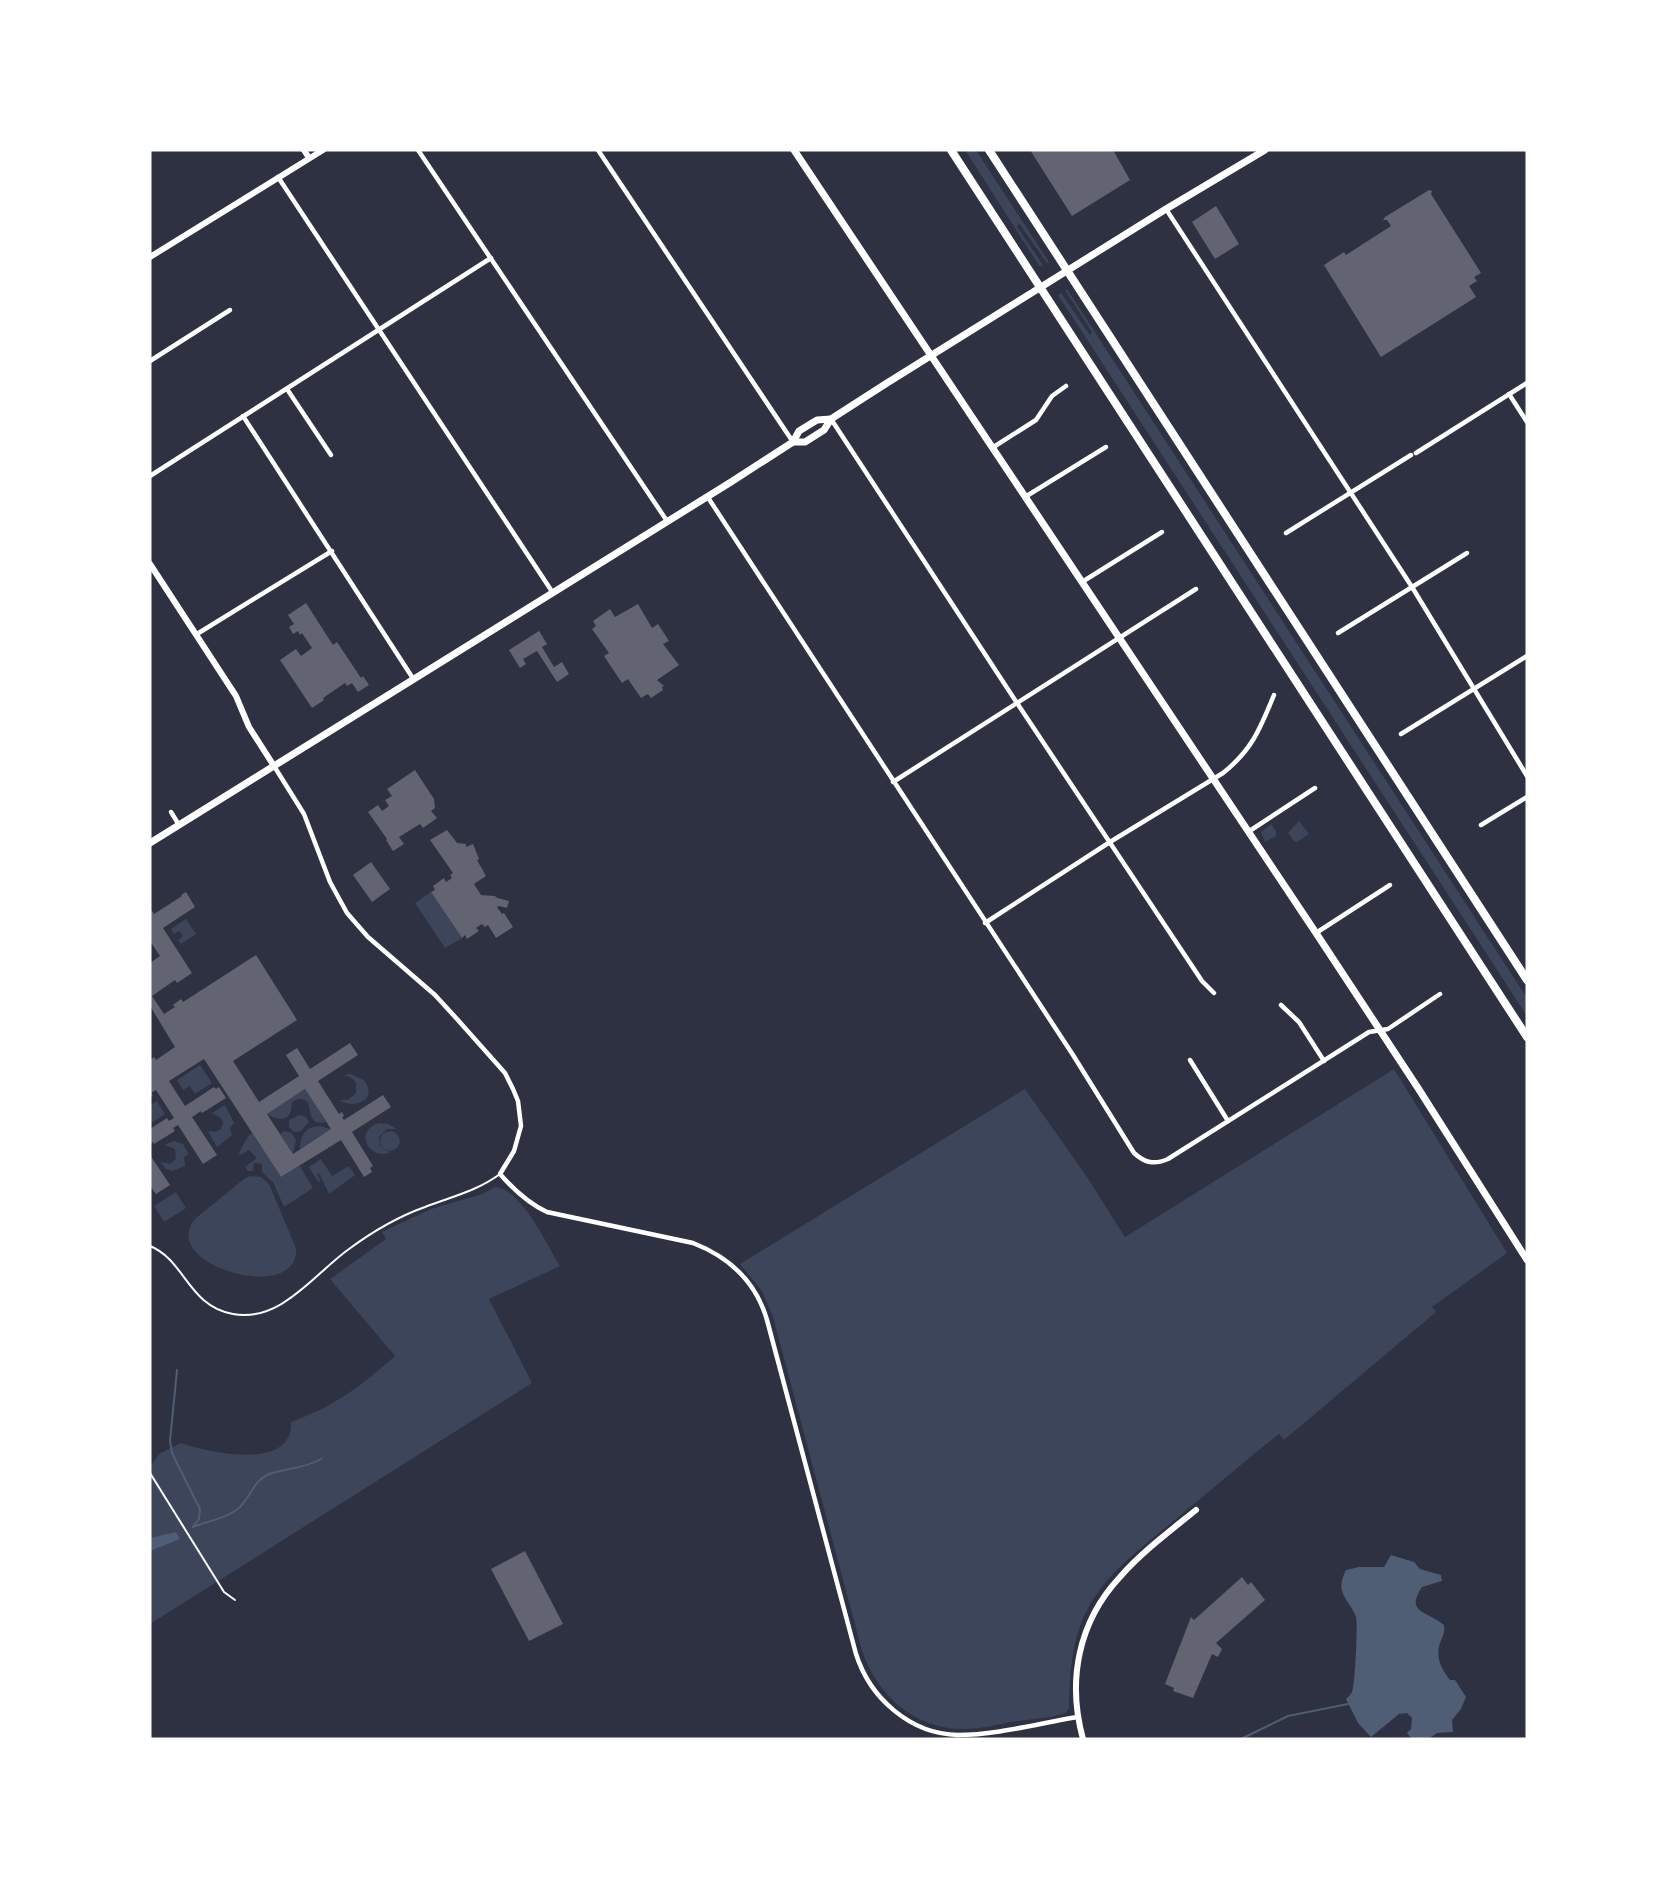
<svg xmlns="http://www.w3.org/2000/svg" width="1677" height="1889" viewBox="0 0 1677 1889" font-family="'Asap Condensed',sans-serif">
<rect width="100%" height="100%" fill="#2d3142"/>
<!-- green -->
<g fill="#3c4559">
<polygon points="965,150 976,150 1049,262 1047,263 1019,223 1017,227 1043,265 1040,267"/>
<polygon points="1067,289 1527,998 1527,1016 1058,295 1061,293 1090,335 1092,332 1065,290"/>
<polygon points="1299,821 1309,834 1297,842 1294,841 1288,833"/>
<polygon points="1271,824 1276,831 1276,836 1265,842 1261,832"/>
<polygon points="431,892 462,938 445,948 415,903"/>
<polygon points="186,919 196,934 181,944 178,940 183,936 179,931 174,934 171,929"/>
<polygon points="200,1065 212,1083 195,1094 190,1086 183,1090 177,1080"/>
<path d="M1394 1069 1507 1253 1432 1307 1436 1312 1284 1440 1279 1434C1244 1462 1210 1491 1176 1519 1144 1546 1107 1572 1087 1610 1071 1642 1070 1674 1069 1708L1066 1713C1049 1719 1028 1719 1011 1722 996 1725 980 1729 965 1729 915 1730 878 1696 862 1651L773 1317 762 1291 740 1264 1025 1089 1087 1177 1125 1237Z"/>
<path d="M350 1074 364 1080C379 1100 355 1110 339 1100H348L356 1093V1082L350 1077 344 1075Z"/>
<path d="M305 1089 326 1122C311 1126 311 1115 308 1103 303 1098 298 1097 292 1103 291 1106 292 1110 290 1113 286 1123 273 1118 267 1114Z"/>
<polygon points="157,1101 165,1114 150,1124 150,1105"/>
<polygon points="225,1105 234,1123 230,1128 232,1135 217,1147 208,1131 216,1132 221,1129 223,1123 221,1118 212,1113"/>
<polygon points="299,1115 306,1117 309,1122 301,1131 294,1132 289,1127 289,1120"/>
<path d="M379 1123 389 1124 396 1129H387L379 1137 380 1145 385 1150 390 1152C372 1162 351 1132 379 1123Z"/>
<path d="M320 1126 331 1129 300 1149C300 1135 305 1127 320 1126Z"/>
<polygon points="284,1131 292,1133 296,1140 293,1154 280,1134"/>
<circle cx="390" cy="1141" r="10"/>
<polygon points="252,1133 281,1177 300,1166 313,1188 284,1207 273,1182 262,1172 262,1164 254,1163 253,1171 248,1171 245,1167 257,1158 249,1150 240,1155 239,1153 248,1136"/>
<polygon points="174,1141 183,1144 189,1154 184,1157 185,1166 173,1171 166,1169 160,1162 170,1164 176,1159 175,1149 164,1145"/>
<polygon points="321,1159 332,1176 349,1166 355,1175 329,1194 319,1173 317,1175 321,1181 318,1182 309,1167"/>
<path d="M250 1176 261 1177 269 1184 296 1248C301 1306 154 1265 196 1218L244 1179Z"/>
<path d="M495 1187C522 1189 547 1245 560 1266L489 1299 532 1383 150 1624V1467L159 1454 181 1443C209 1453 294 1471 291 1422 335 1406 361 1386 395 1356L330 1279 386 1239 382 1232 431 1209 482 1194Z"/>
<polygon points="176,1192 186,1208 164,1222 154,1206"/>
</g>
<!-- water -->
<g fill="#4f5d75">
<polygon points="176,1532 180,1539 150,1551 150,1538"/>
<path d="M1391 1555 1414 1562 1420 1569 1441 1575 1442 1581 1422 1587C1405 1613 1426 1610 1444 1625 1445 1633 1443 1636 1440 1643 1435 1657 1442 1670 1450 1680H1455L1466 1697 1461 1709 1452 1720 1453 1732 1437 1733 1428 1739H1412L1407 1733 1411 1729 1412 1718 1407 1713 1399 1714 1371 1737 1358 1723 1346 1699C1348 1697 1351 1695 1352 1692 1355 1686 1358 1623 1356 1617 1348 1597 1334 1594 1346 1570L1359 1567H1384Z"/>
</g>
<g fill="none" stroke-linecap="round" stroke-linejoin="round">
<!-- stream -->
<g stroke="#4f5d75" stroke-width="2">
<polyline points="177,1370 170,1441 172,1453 200,1509 199,1519 193,1527"/>
<path d="M193 1527C208 1521 228 1518 240 1507 250 1497 254 1481 267 1475 286 1467 302 1470 321 1459"/>
<polyline points="1241,1739 1288,1716 1348,1704"/>
</g>
</g>
<!-- building -->
<g fill="#626471" fill-rule="evenodd">
<polygon points="1030,150 1113,150 1130,180 1072,216"/>
<polygon points="1429,190 1432,191 1431,194 1481,273 1474,277 1477,281 1469,286 1476,297 1381,357 1324,265 1344,252 1346,255 1391,226 1387,220 1383,220 1385,217"/>
<polygon points="1216,206 1239,244 1215,259 1192,222"/>
<polygon points="306,603 333,645 337,642 361,678 363,676 369,685 358,692 352,683 347,686 345,683 323,698 324,700 312,708 280,660 296,649 301,656 312,648 302,633 300,635 298,631 293,634 289,627 294,624 288,615"/>
<polygon points="638,604 652,628 658,624 669,641 663,644 679,665 657,680 664,686 662,687 663,690 651,698 648,694 641,698 628,679 622,683 604,656 609,653 592,629 596,626 593,621 610,609 615,617"/>
<polygon points="539,631 547,644 542,647 554,667 562,662 569,674 557,682 537,651 523,659 526,664 520,668 509,650"/>
<polygon points="415,770 434,799 435,808 431,811 437,818 423,828 420,824 399,837 404,844 393,851 386,840 387,839 368,812 378,805 382,811 389,806 385,800 392,796 387,789"/>
<polygon points="447,830 457,843 466,844 466,847 473,844 479,859 477,860 486,876 474,884 481,895 495,896 497,898 509,901 507,908 499,906 497,907 502,914 504,913 513,927 496,938 488,925 485,927 482,924 476,928 479,931 467,939 465,935 462,938 431,892 435,890 433,886 444,878 446,882 452,878 450,875 453,873 430,840"/>
<polygon points="371,862 390,889 372,902 353,875"/>
<path d="M186 892 195 907 163 928 192 973 177 983 175 980 152 996 164 1014 175 1007 173 1005 181 999 183 1002 256 955 297 1020 233 1061 259 1102 299 1076 286 1055 297 1048 310 1069 350 1043 358 1055 318 1081 339 1114 342 1112 344 1116 342 1117 344 1120 383 1095 391 1107 352 1132 373 1166 370 1168 372 1172 364 1177 341 1140 281 1177 204 1059 169 1081 185 1106 214 1087 216 1089 219 1087 226 1098 202 1113 201 1111 192 1117 217 1155 203 1164 178 1125 173 1128 175 1131 154 1144 153 1142 150 1144V1129L167 1118 169 1121 174 1118 156 1090 151 1093 153 1096 150 1098V1060L154 1057 156 1060 175 1047 150 1006V963L160 956 150 941V908L154 914 182 896 181 895ZM305 1089 331 1129 293 1154 267 1114Z"/>
<polygon points="150,1155 170,1185 156,1194 150,1186"/>
<polygon points="525,1551 563,1624 529,1641 491,1569"/>
<polygon points="1242,1577 1248,1585 1251,1582 1265,1600 1216,1643 1222,1649 1218,1657 1212,1654 1193,1698 1173,1691 1174,1688 1165,1684 1191,1617 1194,1620"/>
</g>
<g fill="none" stroke-linecap="round" stroke-linejoin="round">
<!-- service -->
<g stroke="#fff" stroke-width="2">
<path d="M150 1246C185 1260 188 1306 233 1314 281 1323 315 1273 349 1249 372 1232 397 1217 425 1207 451 1197 477 1191 500 1174"/>
<polyline points="150,1473 224,1592 235,1600"/>
</g>
<!-- minor -->
<g stroke="#fff" stroke-width="4.5">
<polyline points="418,150 667,521"/>
<polyline points="598,150 793,442"/>
<polyline points="278,177 553,593"/>
<polyline points="1166,209 1412,587 1527,776"/>
<polyline points="150,361 230,310"/>
<polyline points="287,389 331,455"/>
<polyline points="1509,394 1527,422"/>
<polyline points="243,416 414,680"/>
<polyline points="831,419 1017,703 1202,981 1214,993"/>
<polyline points="992,448 1036,420 1052,396 1066,386"/>
<polyline points="1416,453 1527,383"/>
<polyline points="150,476 491,258"/>
<path d="M707 496 1073 1055 1134 1153C1145 1163 1154 1165 1168 1159L1369 1032 1388 1029 1440 994"/>
<polyline points="1025,497 1106,447"/>
<polyline points="1286,533 1411,455"/>
<polyline points="1082,582 1162,532"/>
<polyline points="1338,633 1467,553"/>
<polyline points="197,634 332,551"/>
<polyline points="1401,734 1527,656"/>
<path d="M274 766 304 814 330 882 347 913 368 937 435 995 457 1019 505 1073 513 1089 518 1101 521 1126 514 1151 500 1174C514 1190 528 1203 547 1212L693 1243C729 1257 756 1282 767 1320L856 1654C870 1698 910 1734 958 1735 997 1735 1040 1723 1078 1717"/>
<polyline points="893,782 1196,589"/>
<polyline points="171,812 179,825"/>
<polyline points="1481,825 1527,797"/>
<polyline points="1248,832 1315,788"/>
<path d="M985 923 1110 842 1223 773C1252 750 1260 729 1274 695"/>
<polyline points="1316,933 1390,885"/>
<polyline points="1281,1005 1299,1022 1324,1061"/>
<polyline points="1190,1060 1228,1121"/>
</g>
<!-- tertiary -->
<g stroke="#fff" stroke-width="6">
<polyline points="304,150 309,158"/>
<polyline points="150,257 323,150"/>
<polyline points="150,564 236,696 249,727 274,766"/>
<path d="M1083 1739C1067 1681 1078 1622 1120 1577 1142 1552 1170 1531 1196 1510"/>
</g>
<!-- secondary -->
<g stroke="#fff" stroke-width="7">
<polyline points="794,150 1316,933 1418,1088 1527,1260"/>
<polyline points="793,442 805,442 824,430 831,419 887,383 1166,209 1265,150"/>
<polyline points="150,843 731,482 793,442 799,431 817,420 831,419"/>
</g>
<!-- motorway -->
<g stroke="#fff" stroke-width="8">
<polyline points="951,150 1527,1037"/>
<polyline points="989,150 1527,980"/>
</g>
</g>
<!-- border -->
<rect width="1677" height="1889" fill="none" stroke="#ffffff" stroke-width="303"/>
</svg>
